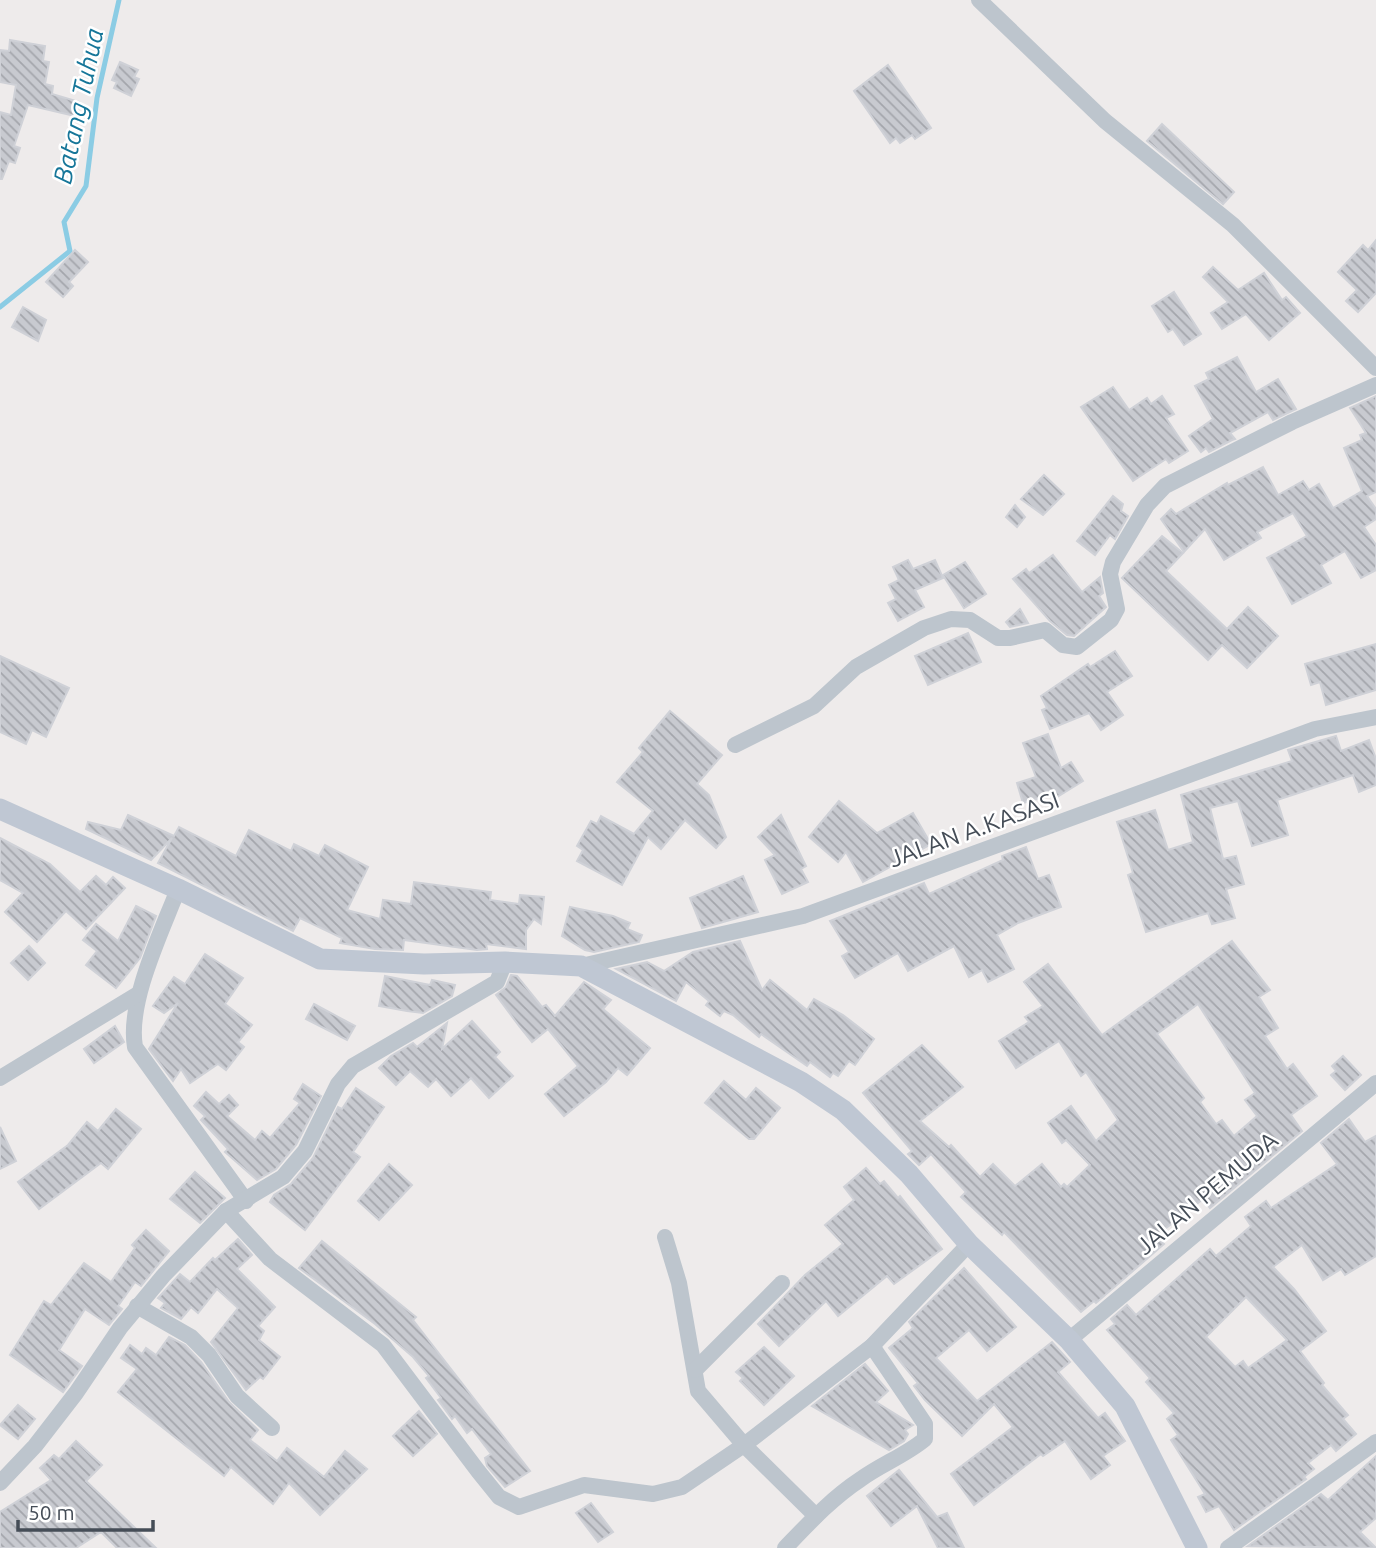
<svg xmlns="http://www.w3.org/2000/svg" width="1376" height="1548" viewBox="0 0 1376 1548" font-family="Ubuntu,sans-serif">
<defs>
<pattern id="building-back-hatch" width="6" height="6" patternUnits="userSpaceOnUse" patternTransform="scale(1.75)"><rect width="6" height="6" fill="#c8cad0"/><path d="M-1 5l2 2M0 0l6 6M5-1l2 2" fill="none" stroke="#a4a6ac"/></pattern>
</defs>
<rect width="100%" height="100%" fill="#eeebeb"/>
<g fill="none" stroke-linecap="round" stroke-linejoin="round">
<!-- stream -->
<polyline stroke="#8bcce4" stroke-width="5" points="0,307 70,251 64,222 86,186 97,98 119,0"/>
</g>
<!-- building -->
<g fill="url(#building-back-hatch)" stroke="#cfd1d7" stroke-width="2" fill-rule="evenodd">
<polygon points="10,40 45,46 43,61 49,62 45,84 53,86 52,94 79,102 75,116 28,105 14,146 20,148 15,163 9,161 2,179 0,179 0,112 11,115 16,85 0,82 0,50 9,51"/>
<polygon points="120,62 138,70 134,77 139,79 131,96 114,88 117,82 112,80"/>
<polygon points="888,65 931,128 915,139 912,135 900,143 896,138 890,143 854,91"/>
<polygon points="1162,124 1234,192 1223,204 1147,141"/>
<polygon points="1376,240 1376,293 1358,312 1346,301 1357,290 1338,272 1363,245 1368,250"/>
<polygon points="75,250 88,262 69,282 73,286 63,297 46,282"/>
<polygon points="1213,267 1238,290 1264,273 1282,300 1286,297 1300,313 1269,340 1246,314 1222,329 1211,313 1228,302 1203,277"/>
<polygon points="1174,292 1201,334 1184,345 1173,329 1168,332 1152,306"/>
<polygon points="23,307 46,320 38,341 12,327"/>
<polygon points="1237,357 1256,392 1278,379 1296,409 1273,420 1268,412 1230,433 1235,439 1232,440 1209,452 1206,448 1201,452 1189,436 1213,419 1195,386 1209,379 1206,373"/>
<polygon points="1113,387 1129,410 1147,398 1151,404 1162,396 1174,414 1166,418 1188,451 1169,463 1166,459 1133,481 1081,407"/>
<polygon points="1376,396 1376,492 1367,496 1376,509 1376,519 1364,527 1376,545 1376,570 1361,578 1345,551 1321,565 1331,583 1292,604 1267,558 1307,536 1293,513 1257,532 1261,538 1224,560 1205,529 1184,552 1161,519 1171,509 1176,514 1227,483 1228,485 1263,467 1278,495 1303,481 1309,490 1319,484 1333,508 1362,491 1344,448 1362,440 1360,435 1366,433 1350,408"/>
<polygon points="1044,475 1064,494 1043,515 1021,499"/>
<polygon points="1113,496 1123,504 1121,511 1128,516 1115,539 1110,535 1095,555 1077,541"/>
<polygon points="1015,505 1025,517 1017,527 1006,517"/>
<polygon points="1162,536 1183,553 1166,571 1227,629 1248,607 1278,636 1247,668 1222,645 1208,660 1122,578"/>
<polygon points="1053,555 1082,592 1100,577 1103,593 1099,596 1106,607 1074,636 1067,635 1050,621 1013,579 1026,569 1029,573"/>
<polygon points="908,560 913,569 935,560 943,578 915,590 924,607 898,621 888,603 896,599 889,585 899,580 893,567"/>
<polygon points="965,562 986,594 964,608 943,575"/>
<polygon points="1020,609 1028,623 1010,627 1006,622"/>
<polygon points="968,633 981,662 928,685 915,656"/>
<polygon points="1376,644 1376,690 1326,705 1320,682 1311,685 1305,664"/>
<polygon points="1115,651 1132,676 1107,692 1123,715 1101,730 1089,713 1050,729 1042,710 1047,708 1041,696 1088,664 1090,667"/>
<polygon points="0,656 69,688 46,737 32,730 26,744 0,732"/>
<polygon points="670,711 722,755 697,784 709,795 726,837 716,848 685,820 661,849 648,837 622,885 577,861 583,850 577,846 591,821 597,824 601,816 634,834 653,811 617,782 643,752 639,748"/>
<polygon points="1048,734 1061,768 1071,762 1083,781 1054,799 1051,795 1023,803 1017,783 1036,777 1023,743"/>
<polygon points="1336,736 1341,751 1369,740 1376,759 1376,785 1359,792 1353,775 1277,800 1288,835 1252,846 1238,801 1210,808 1223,859 1236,856 1244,884 1226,889 1235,918 1212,924 1208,913 1146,932 1128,875 1133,873 1117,822 1155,810 1168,850 1193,842 1181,795 1292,761 1288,750"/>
<polygon points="839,801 877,833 913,813 931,844 863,882 846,852 838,862 809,837"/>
<polygon points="128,815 174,836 179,827 236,856 249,830 291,851 294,844 319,856 325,845 368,867 347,910 380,919 383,900 411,904 414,882 491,892 490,900 519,904 520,895 544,897 541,924 534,919 526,930 526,949 486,944 487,949 477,950 404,940 403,950 375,949 340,943 342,938 300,918 293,931 158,863 172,838 151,860 86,829 88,822 121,830"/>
<polygon points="781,815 806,866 801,869 808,882 782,894 765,860 775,855 758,837"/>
<polygon points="0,838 50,864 80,892 96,876 106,885 113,877 125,888 86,929 66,911 37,942 5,912 23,893 0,880"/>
<polygon points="1026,847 1038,879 1049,875 1061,907 1018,923 997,935 1014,969 988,982 982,970 969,977 954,946 908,971 898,953 855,978 842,956 849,952 830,921 924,883 929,894 1003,860 1002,856"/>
<polygon points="743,876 758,912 702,928 690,898"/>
<polygon points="136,906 156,916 140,958 116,988 86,965 97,951 83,940 96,924 118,941"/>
<polygon points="570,907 613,916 630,923 627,929 642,935 639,942 594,952 585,950 562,936"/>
<polygon points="740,941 762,990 770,980 807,1010 814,999 843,1015 874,1039 855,1065 849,1061 838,1076 833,1073 830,1077 810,1062 807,1066 761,1034 759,1037 733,1015 724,1011 720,1016 706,1005 709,1001 686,982 676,1001 616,969 647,962 664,971 693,952"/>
<path d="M1232 941 1270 990 1259 997 1278 1028 1265 1036 1287 1069 1293 1064 1317 1096 1291 1115 1302 1131 1210 1208 1203 1199 1156 1236 1164 1244 1096 1303 1094 1301 1081 1312 1004 1232 1002 1235 961 1197 966 1192 931 1154 919 1165 908 1154 912 1151 863 1093 922 1045 963 1087 920 1121 949 1147 951 1145 980 1177 993 1164 1015 1186 1042 1164 1061 1187 1064 1184 1067 1187 1090 1165 1066 1140 1062 1143 1048 1123 1071 1106 1096 1141 1118 1120 1086 1072 1081 1076 1059 1041 1016 1068 999 1041 1029 1022 1025 1017 1043 1006 1024 982 1048 964 1102 1035ZM1198 1004 1255 1093 1245 1100 1257 1116 1234 1136 1222 1120 1216 1124 1200 1102 1204 1098 1157 1034Z"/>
<polygon points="29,946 45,963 28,980 11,963"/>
<polygon points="205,954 243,978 225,1004 252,1025 238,1042 244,1047 226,1070 218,1064 190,1083 181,1069 173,1081 149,1049 178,1003 164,1013 153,1006 174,977 185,984"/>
<polygon points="511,975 517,976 542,1007 546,1005 555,1016 584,982 611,1000 603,1009 650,1048 627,1075 618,1068 606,1082 564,1116 545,1094 578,1066 548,1029 532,1042 519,1026 496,995 506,987"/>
<polygon points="385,976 430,985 432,980 455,985 452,996 423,1013 407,1011 379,1006"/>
<polygon points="314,1004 355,1026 347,1040 306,1019"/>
<polygon points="472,1021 500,1052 495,1057 513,1076 489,1098 471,1078 451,1096 436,1079 428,1087 410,1071 396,1085 379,1068 391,1056 413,1043 417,1047 447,1023 442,1049"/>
<polygon points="115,1026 124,1042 94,1063 84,1049"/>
<polygon points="1343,1056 1361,1075 1345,1090 1331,1075 1336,1071 1332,1066"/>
<polygon points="724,1081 746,1100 756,1088 780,1108 754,1139 749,1139 705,1103"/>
<polygon points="303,1084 321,1096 296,1145 276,1169 257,1180 225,1152 228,1149 201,1120 205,1116 194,1106 206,1092 219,1104 229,1095 238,1105 227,1116 255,1140 262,1131 270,1138 300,1103 294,1099"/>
<polygon points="356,1088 384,1107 353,1152 360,1157 305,1230 270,1202 274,1195 291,1184 313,1158 338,1107 342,1109"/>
<polygon points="116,1109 141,1129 108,1169 101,1163 39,1209 18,1182 68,1145 87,1122 98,1131"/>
<path d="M1349 1119 1365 1142 1376 1136V1256L1345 1275 1341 1269 1323 1280 1302 1245 1273 1267 1294 1289 1326 1331 1300 1351 1324 1383 1322 1385 1348 1415 1343 1419 1356 1434 1336 1451 1331 1445 1308 1463 1314 1469 1304 1477 1306 1479 1234 1530 1219 1506 1206 1512 1198 1497 1205 1494 1171 1440 1178 1435 1167 1419 1174 1413 1146 1382 1150 1378 1107 1330 1115 1324 1111 1319 1127 1305 1136 1315 1210 1249 1216 1256 1251 1226 1245 1217 1266 1201 1271 1208 1337 1164 1321 1143ZM1246 1297 1287 1340 1248 1368 1243 1361 1235 1367 1206 1337Z"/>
<polygon points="0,1127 16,1161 0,1169"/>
<polygon points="389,1164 412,1185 379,1220 358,1201"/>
<polygon points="866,1168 880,1184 884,1181 898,1198 900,1196 942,1249 894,1284 887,1276 838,1316 826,1301 779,1346 758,1324 805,1275 843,1244 825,1225 854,1200 844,1187"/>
<polygon points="195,1172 225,1198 200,1223 170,1199"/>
<polygon points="146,1230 169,1251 141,1286 135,1282 118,1306 122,1309 109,1325 85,1309 59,1350 82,1366 63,1392 10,1355 44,1301 51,1305 84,1263 111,1282 135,1248 132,1245"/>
<polygon points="238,1239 252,1255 237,1269 275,1307 258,1326 264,1331 259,1340 280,1357 263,1379 260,1377 246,1390 211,1342 238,1308 217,1289 198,1313 191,1307 181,1319 161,1308 165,1303 158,1298 180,1274 190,1282 213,1258 215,1260"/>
<polygon points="322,1241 416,1317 413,1320 530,1471 505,1487 487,1466 485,1458 491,1454 472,1429 467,1433 455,1416 452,1419 438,1400 441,1398 426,1378 429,1376 413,1357 375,1324 299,1268"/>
<polygon points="964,1268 1016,1327 987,1351 969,1330 936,1358 977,1401 1052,1342 1070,1362 1058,1372 1098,1418 1105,1413 1125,1441 1103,1456 1110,1465 1091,1479 1065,1441 1043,1456 1041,1454 974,1505 951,1474 1013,1427 994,1404 962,1436 925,1400 914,1386 918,1383 889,1348 913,1328 909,1322"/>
<polygon points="169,1337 185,1345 201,1362 229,1402 258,1430 250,1440 277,1461 287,1448 324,1477 345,1451 367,1469 320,1515 289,1483 273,1504 231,1467 224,1476 118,1392 137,1369 121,1358 130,1345 142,1354 146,1348 156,1355"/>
<polygon points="764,1347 794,1376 764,1405 740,1381 743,1378 736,1372"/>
<polygon points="865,1364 888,1391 876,1402 913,1425 905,1430 908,1434 904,1441 889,1450 812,1406"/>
<polygon points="18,1405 35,1419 18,1439 0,1425"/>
<polygon points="419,1411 437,1434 413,1456 393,1436"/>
<polygon points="76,1441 102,1465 86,1481 156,1548 117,1548 101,1532 76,1548 0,1548 0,1512 51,1480 40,1468 54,1455 59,1459"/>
<polygon points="1376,1456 1376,1518 1360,1532 1376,1548 1248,1546 1321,1494 1328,1500"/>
<polygon points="899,1470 937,1517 947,1513 964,1548 938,1548 917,1506 891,1526 867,1496"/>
<polygon points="591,1503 613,1532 598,1542 576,1513"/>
</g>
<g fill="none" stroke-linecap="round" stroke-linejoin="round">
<!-- street -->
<g stroke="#bdc5cd" stroke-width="16">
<polyline points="979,0 1105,121 1233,225 1376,368"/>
<polyline points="735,745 814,706 856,667 924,628 951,619 970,620 998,638 1010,638 1045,630 1063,645 1077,647 1111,620 1117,609 1110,574 1113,562 1147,505 1165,486 1292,422 1376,385"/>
<path d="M178 889C162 931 127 1002 135 1047L246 1201"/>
<polyline points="581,966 803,916 1315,729 1376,717"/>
<polyline points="0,1078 138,994"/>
<polyline points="226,1211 270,1259 383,1345 478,1471 499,1497 519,1507 584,1485 653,1494 682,1487 744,1445 872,1346 969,1244"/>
<polyline points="665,1237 679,1283 698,1391 744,1445 816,1516"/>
<polyline points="137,1306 191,1337 209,1355 237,1396 272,1428"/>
<polyline points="1069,1340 1376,1083"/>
<polyline points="695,1370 782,1283"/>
<polyline points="0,1483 35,1446 76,1393 120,1328 164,1275 226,1211 283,1177 305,1151 338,1084 353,1066 497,982 505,962"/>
<path d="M785 1548C809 1523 832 1498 861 1479 882 1464 906 1455 925 1439V1424L872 1346"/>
<polyline points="1228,1548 1376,1442"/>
</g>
<!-- secondary -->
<polyline stroke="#bfc7d3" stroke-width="21" points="0,809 178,889 320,959 424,964 505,962 581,966 801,1082 843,1110 909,1174 969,1244 1069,1340 1125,1406 1197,1548"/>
</g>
<g text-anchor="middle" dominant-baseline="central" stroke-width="5" stroke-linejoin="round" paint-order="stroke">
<!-- street labels -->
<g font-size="24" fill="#454d57" stroke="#fff">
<text transform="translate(974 829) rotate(-20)">JALAN A.KASASI</text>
<text transform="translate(1207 1193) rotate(-40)">JALAN PEMUDA</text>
</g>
<!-- water labels -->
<g font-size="26" font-style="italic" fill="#167699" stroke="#fff">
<text transform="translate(78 106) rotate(-78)">Batang Tuhua</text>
</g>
</g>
<!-- scale -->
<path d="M18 1520v10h135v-10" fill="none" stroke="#454d57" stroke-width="3.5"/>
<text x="28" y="1520" font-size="21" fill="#454d57" stroke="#ffffff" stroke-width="5" paint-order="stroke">50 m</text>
</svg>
